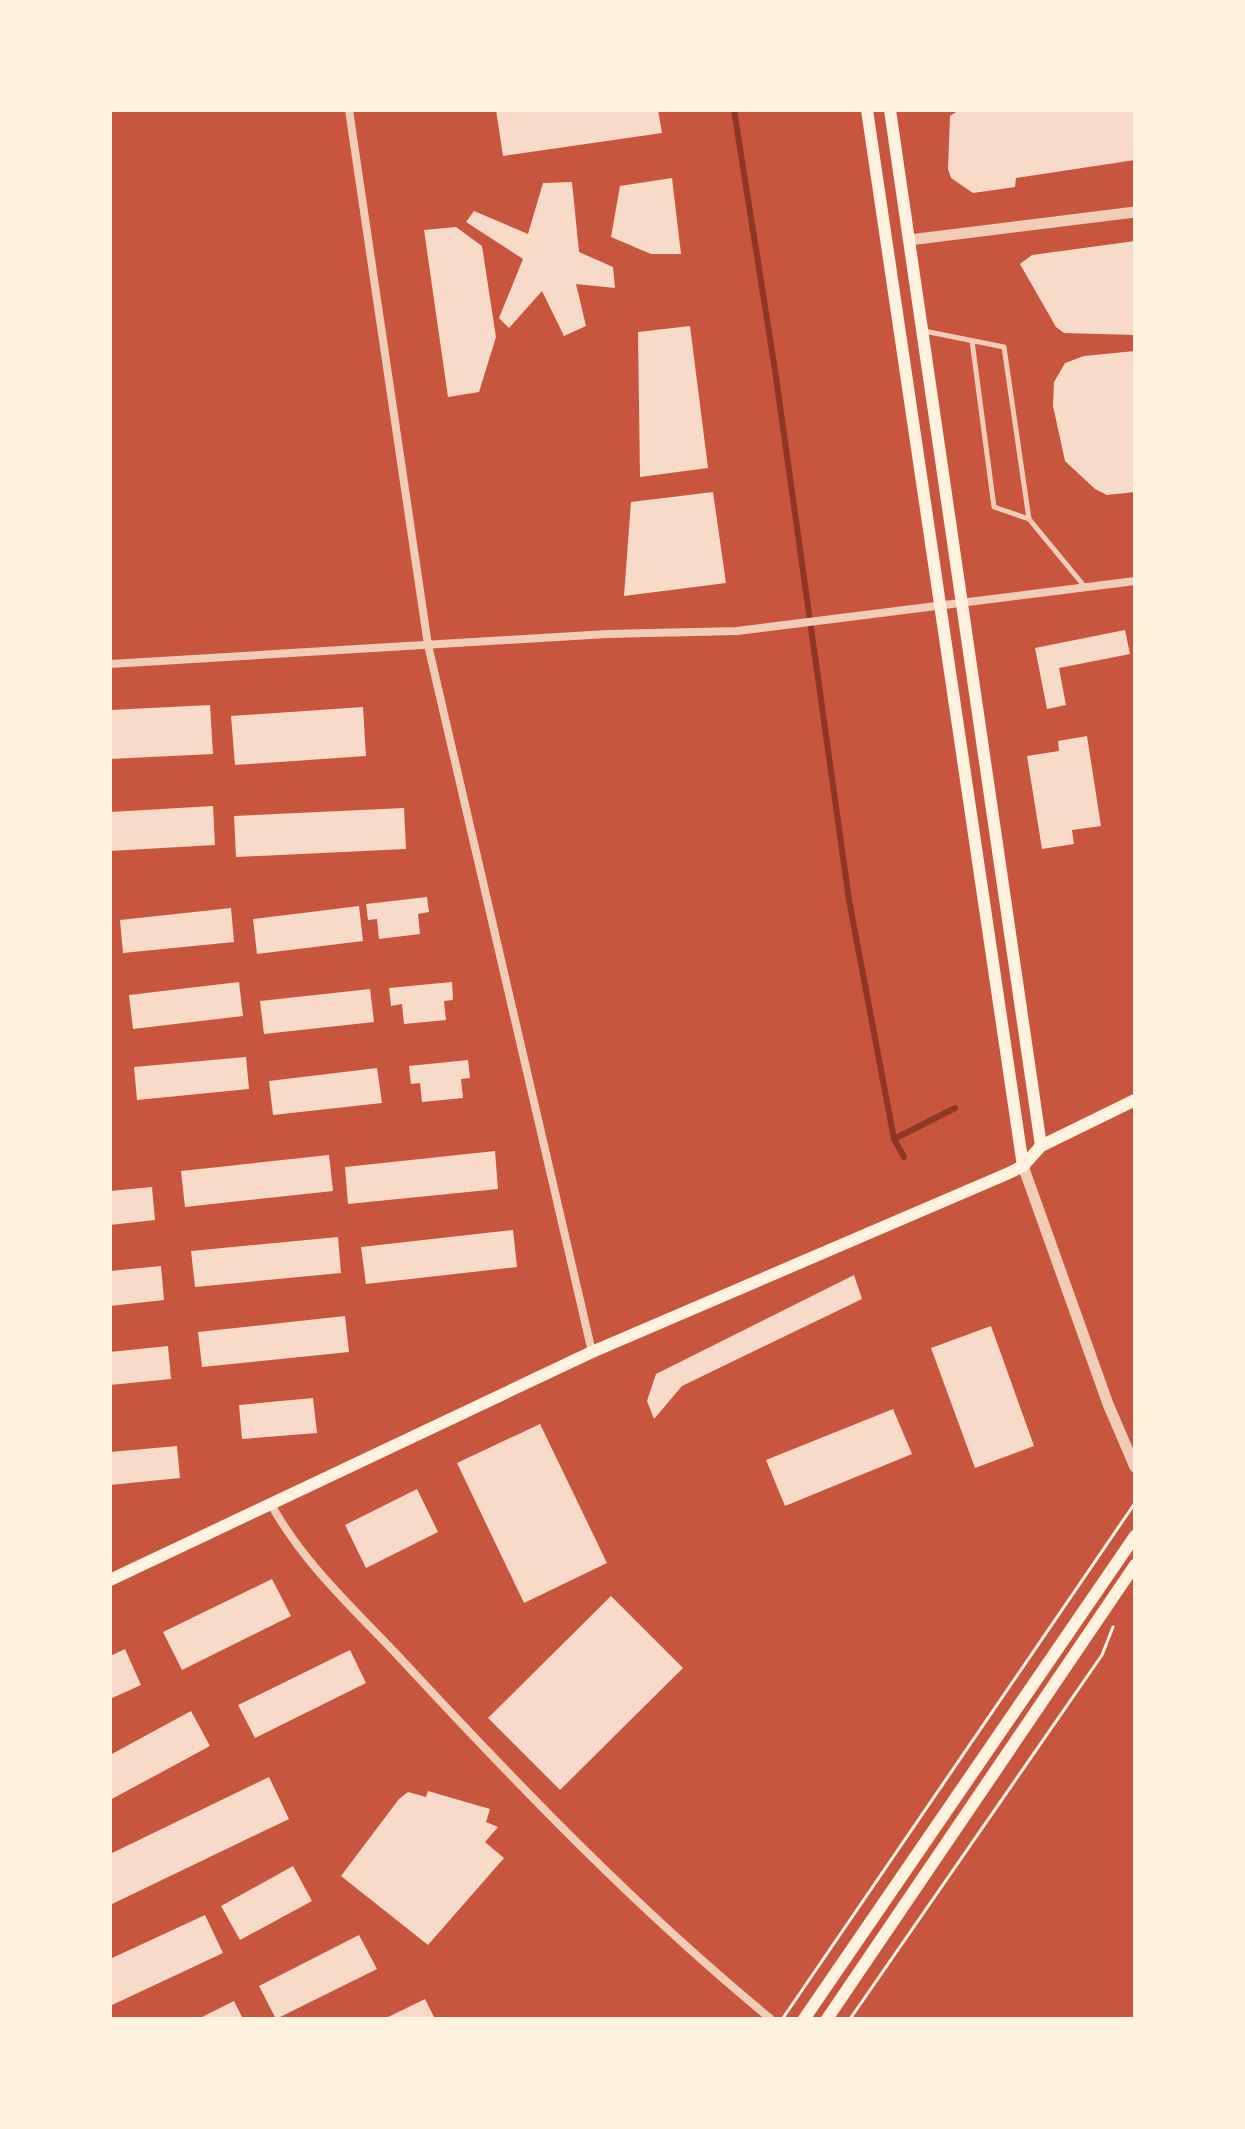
<svg xmlns="http://www.w3.org/2000/svg" width="1245" height="2129" viewBox="0 0 1245 2129" font-family="'Noto Sans',sans-serif">
<rect width="100%" height="100%" fill="#c8553d"/>
<g fill="none" stroke-linecap="round" stroke-linejoin="round">
<!-- stream -->
<g stroke="#8f3625" stroke-width="6">
<polyline points="734,110 775,370 849,900 894,1139 904,1157"/>
<polyline points="894,1139 955,1108"/>
</g>
</g>
<!-- building -->
<g fill="#f7dbc8">
<polygon points="496,110 658,110 662,133 503,156"/>
<polygon points="959,110 1135,110 1135,160 1016,178 1015,187 973,193 951,178 948,169 950,116"/>
<polygon points="672,178 681,254 651,254 611,237 620,186"/>
<polygon points="572,182 579,252 613,267 615,288 576,284 586,326 564,336 542,291 509,328 499,318 523,259 466,222 474,211 528,234 543,183"/>
<polygon points="456,227 482,246 496,337 479,392 448,397 424,230"/>
<polygon points="1135,241 1135,335 1064,333 1056,327 1020,264 1032,255"/>
<polygon points="690,326 708,468 640,477 638,332"/>
<polygon points="1135,351 1135,492 1107,495 1095,489 1065,461 1053,406 1054,382 1065,363 1084,356"/>
<polygon points="713,492 726,583 624,596 631,502"/>
<polygon points="1125,630 1130,654 1059,668 1066,705 1047,709 1035,648"/>
<polygon points="210,705 213,754 110,759 110,710"/>
<polygon points="363,707 366,756 235,765 231,716"/>
<polygon points="1087,736 1101,826 1072,830 1074,844 1042,849 1027,756 1059,751 1058,741"/>
<polygon points="213,806 215,845 110,851 110,812"/>
<polygon points="404,808 406,849 236,857 234,816"/>
<polygon points="427,897 429,912 418,914 420,934 379,939 377,919 368,920 366,904"/>
<polygon points="359,906 363,941 257,954 253,919"/>
<polygon points="231,908 234,942 123,953 120,920"/>
<polygon points="239,982 243,1016 133,1029 129,995"/>
<polygon points="452,982 453,1000 444,1001 446,1020 404,1024 402,1004 391,1006 389,988"/>
<polygon points="370,989 374,1022 264,1034 260,1001"/>
<polygon points="246,1057 249,1089 137,1100 134,1067"/>
<polygon points="468,1060 470,1078 461,1079 463,1098 422,1102 420,1083 411,1084 409,1066"/>
<polygon points="377,1068 382,1103 273,1115 269,1081"/>
<polygon points="495,1151 498,1189 348,1204 345,1167"/>
<polygon points="329,1155 333,1191 185,1207 181,1171"/>
<polygon points="152,1187 155,1220 110,1225 110,1191"/>
<polygon points="513,1230 517,1267 366,1284 361,1247"/>
<polygon points="338,1237 341,1273 195,1287 191,1251"/>
<polygon points="161,1266 164,1300 110,1306 110,1271"/>
<polygon points="854,1275 862,1299 682,1386 654,1419 647,1401 656,1374"/>
<polygon points="345,1316 349,1352 202,1367 198,1332"/>
<polygon points="991,1326 1034,1446 975,1468 931,1348"/>
<polygon points="168,1346 171,1379 110,1385 110,1352"/>
<polygon points="313,1398 317,1433 242,1439 239,1405"/>
<polygon points="893,1409 912,1454 785,1506 766,1460"/>
<polygon points="540,1424 607,1563 524,1603 457,1463"/>
<polygon points="177,1446 180,1478 110,1485 110,1452"/>
<polygon points="417,1489 438,1532 366,1568 345,1525"/>
<polygon points="272,1579 291,1616 182,1670 163,1632"/>
<polygon points="611,1596 683,1668 560,1790 488,1718"/>
<polygon points="125,1649 141,1685 110,1699 110,1656"/>
<polygon points="350,1650 366,1683 255,1738 238,1705"/>
<polygon points="191,1711 210,1746 110,1800 110,1755"/>
<polygon points="269,1777 289,1819 110,1905 110,1854"/>
<polygon points="428,1791 490,1809 486,1822 498,1827 485,1842 504,1858 428,1945 341,1876 399,1799 408,1792 426,1797"/>
<polygon points="293,1866 312,1901 240,1940 221,1906"/>
<polygon points="205,1915 223,1953 110,2006 110,1959"/>
<polygon points="359,1935 377,1969 276,2019 259,1986"/>
<polygon points="425,1999 435,2019 384,2019"/>
<polygon points="234,2001 243,2019 198,2019"/>
</g>
<g fill="none" stroke-linecap="round" stroke-linejoin="round">
<!-- path -->
<g stroke="#fff3e0" stroke-width="3">
<polyline points="783,2018 1135,1503"/>
<polyline points="850,2019 1102,1655 1113,1627"/>
</g>
<!-- service -->
<g stroke="#f1ccb7" stroke-width="5">
<polyline points="924,331 1004,347 1029,519 1085,587"/>
<polyline points="972,341 994,507 1029,519"/>
</g>
<!-- minor -->
<g stroke="#f1ccb7" stroke-width="8">
<polyline points="349,110 428,645 592,1352"/>
<polyline points="110,664 607,634 737,631 1135,581"/>
<path d="M272 1506C304 1564 356 1611 401 1659 518 1785 638 1910 771 2019"/>
</g>
<!-- tertiary -->
<g stroke="#f1ccb7" stroke-width="11">
<polyline points="909,240 1135,212"/>
<polyline points="1023,1166 1108,1404 1135,1467"/>
</g>
<!-- secondary -->
<g stroke="#fff3e0" stroke-width="12">
<polyline points="867,110 1023,1166"/>
<polyline points="890,110 1041,1146"/>
<polyline points="110,1580 592,1352 1009,1173 1023,1166 1041,1146 1135,1100"/>
<polyline points="804,2019 1135,1536"/>
<polyline points="827,2019 1135,1565"/>
</g>
</g>
<!-- border -->
<rect width="1245" height="2129" fill="none" stroke="#fff3e0" stroke-width="224"/>
</svg>
